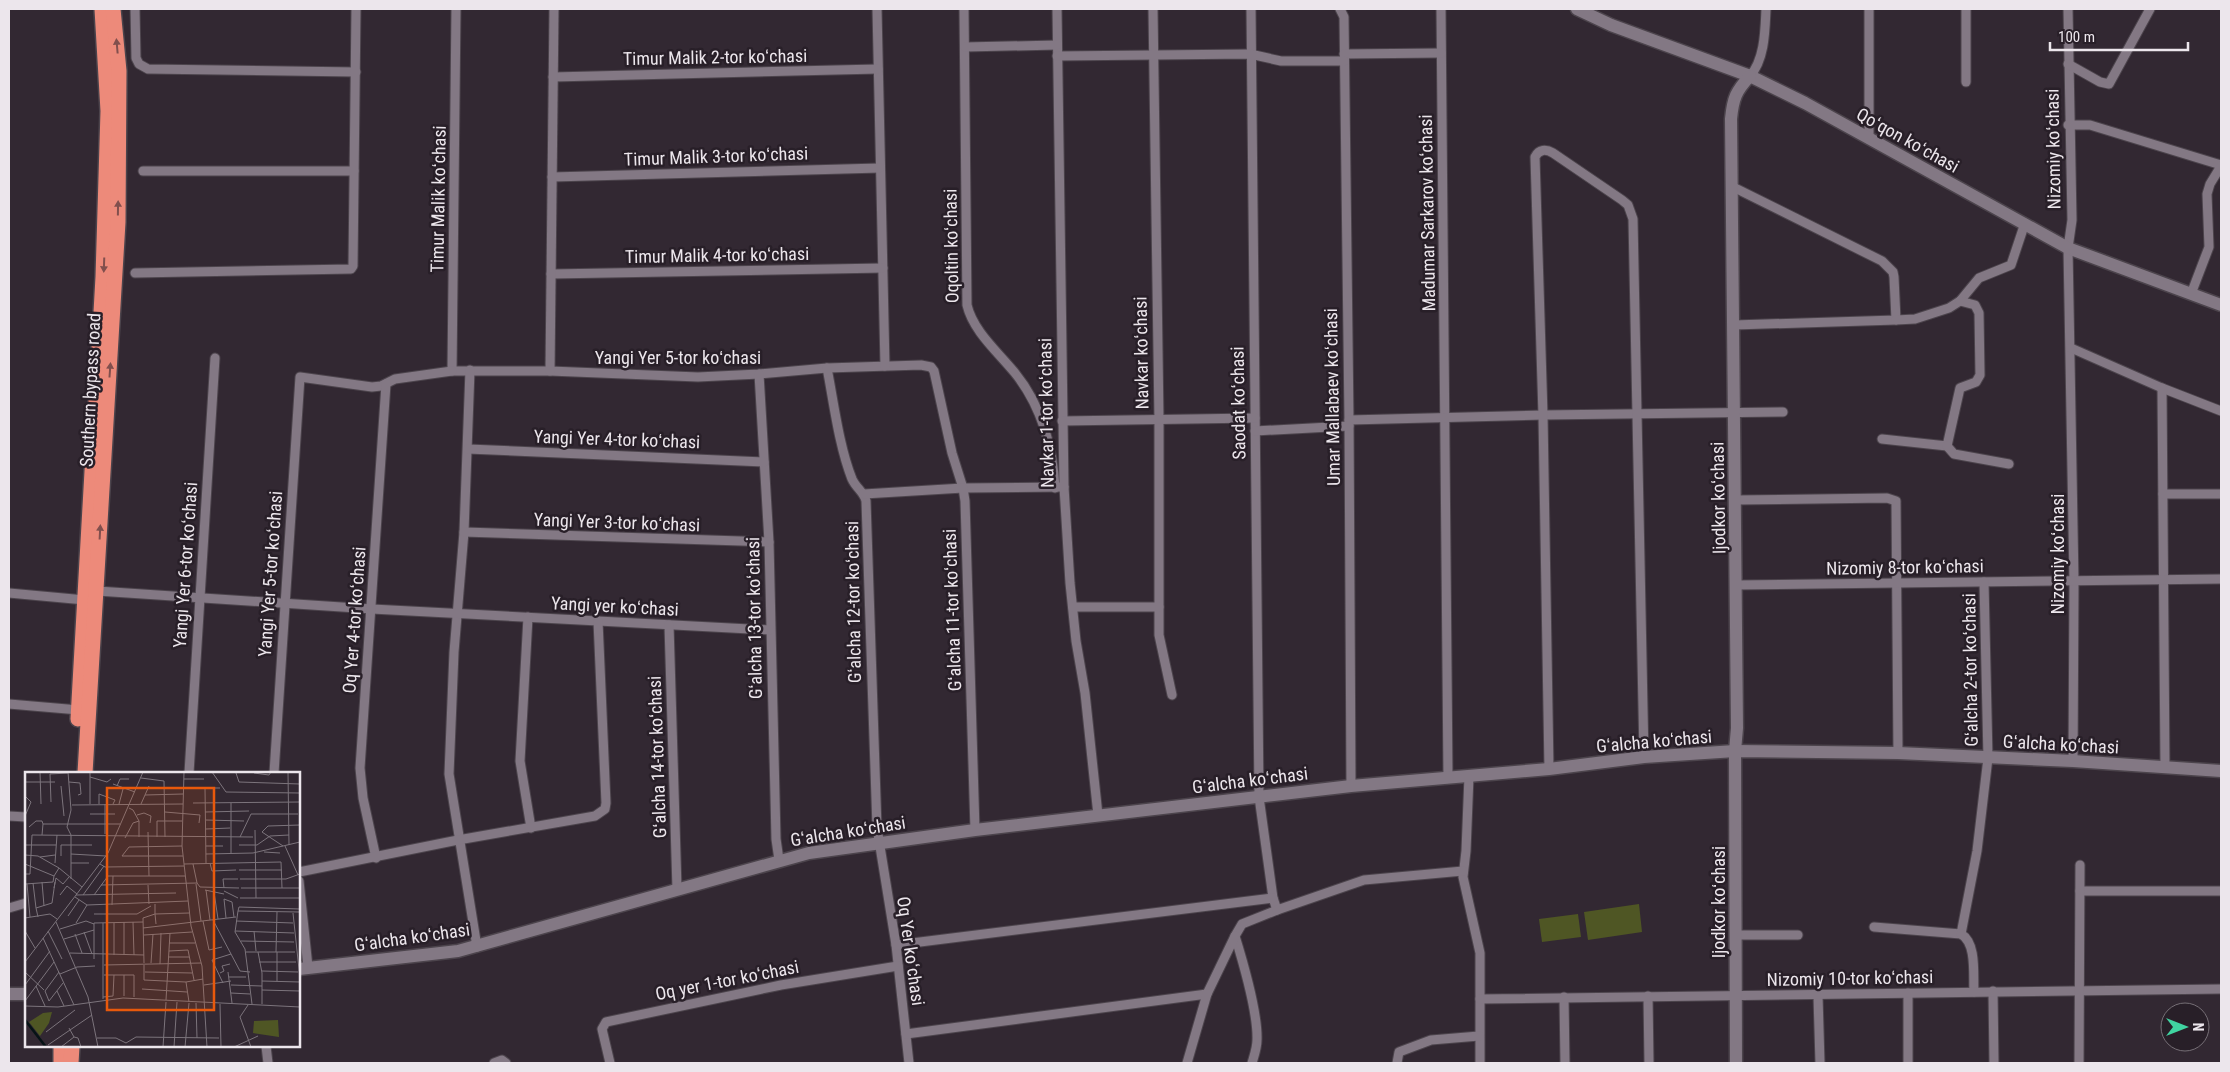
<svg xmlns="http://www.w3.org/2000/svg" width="2230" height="1072" viewBox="0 0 2230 1072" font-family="'Roboto Condensed',sans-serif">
<rect width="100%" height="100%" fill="#322832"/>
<!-- green -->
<g fill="#4f5624">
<polygon points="1639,904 1642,932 1588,940 1584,912"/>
<polygon points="1578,914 1581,937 1542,942 1539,919"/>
</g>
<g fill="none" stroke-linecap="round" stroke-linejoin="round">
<!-- street casing -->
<g stroke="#4c444c" stroke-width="11">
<g id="street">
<polyline points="135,9 136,58 139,64 148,69 356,72"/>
<polyline points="456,9 452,371 550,371 698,377 759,374 827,368 921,365 931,367 934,371 952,453 963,488 1064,487"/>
<polyline points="877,9 885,366"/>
<path d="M964 9 967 305C973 331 998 352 1015 373 1041 405 1053 447 1055 488"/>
<polyline points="1057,9 1064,487 1070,583 1076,641 1085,693 1098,815"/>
<polyline points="1153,9 1159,420 1159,635 1172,695"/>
<path d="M1251 9 1259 797 1273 898 1277 910 1242 924 1235 936C1243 962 1258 1013 1257 1040 1257 1048 1254 1056 1252 1063"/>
<polyline points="1340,9 1344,17 1349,420 1351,786"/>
<polyline points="1441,9 1448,777"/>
<polyline points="1966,9 1966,82"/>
<polyline points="2068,9 2072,220 2068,248 2074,582 2073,761"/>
<polyline points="965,47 1057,45"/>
<polyline points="1344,54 1441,53"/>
<polyline points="1057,56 1250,54 1281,61 1344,61"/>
<polyline points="2068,64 2100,82 2109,84 2150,9"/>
<path d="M1750 76C1765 59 1765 30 1766 9"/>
<polyline points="553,77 878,69"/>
<polyline points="2068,125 2090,125 2221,165"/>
<polyline points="1869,138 1869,9"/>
<polyline points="143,171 354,171"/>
<polyline points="552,177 880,168"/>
<polyline points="1731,186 1882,261 1893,272 1894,277 1896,320 1734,325"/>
<polyline points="135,273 351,269 353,266 356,9"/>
<polyline points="551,274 883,268"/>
<polyline points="2191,294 2209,247 2207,194 2210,184 2221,166"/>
<polyline points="1896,320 1915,319 1949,308 1960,301 1979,278 2011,265 2025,223"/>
<polyline points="2071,348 2162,388 2221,411"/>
<path d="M827 368C834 404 839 446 852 479 856 488 864 492 866 501L877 828 896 945 909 1063"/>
<polyline points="470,370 464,532 454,652 449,774 477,947"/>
<polyline points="550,371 554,9"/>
<polyline points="759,374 769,542 776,839 779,860"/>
<polyline points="2162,388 2165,767"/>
<polyline points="1349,420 1543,415 1783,412"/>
<polyline points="1062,421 1255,418"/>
<polyline points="1255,431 1349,426"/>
<polyline points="1882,439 1947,446 1960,388 1976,382 1980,375 1979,313 1975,305 1960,301"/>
<polyline points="1947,446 1954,454 2009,464"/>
<polyline points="468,449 764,462"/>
<polyline points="864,494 963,488 965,501 975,830"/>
<polyline points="2163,494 2221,494"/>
<polyline points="1736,500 1887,498 1896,501 1898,753"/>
<polyline points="464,532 769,542"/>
<polyline points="1737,585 2221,579"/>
<polyline points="97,591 372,609 770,630"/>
<polyline points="9,593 85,600"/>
<polyline points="1073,607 1159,607"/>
<polyline points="528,617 520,761 531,828"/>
<polyline points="669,625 677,889"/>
<polyline points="9,704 79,710"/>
<path d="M1549 769 1543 415 1535 157C1539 149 1546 149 1553 153L1622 200 1628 205 1633 219 1644 757"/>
<polyline points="189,773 215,358"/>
<polyline points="274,773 300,377 372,387 381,386 395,379 452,371"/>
<polyline points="1469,776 1466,851 1463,877 1480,953 1480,1063"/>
<polyline points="9,816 26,817"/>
<polyline points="376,858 363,798 360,768 386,384"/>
<polyline points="299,872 458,840 595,816 605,809 606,803 598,621"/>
<polyline points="299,881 308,967"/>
<polyline points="2080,891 2221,891"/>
<polyline points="9,908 26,903"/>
<polyline points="1277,910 1364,880 1463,871"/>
<polyline points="1874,927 1961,934 1977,851 1988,758 1984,582"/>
<path d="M1961 934C1977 943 1973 975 1974 992"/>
<polyline points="1735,935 1798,935"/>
<polyline points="896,945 1273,898"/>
<polyline points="1993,991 1994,1063"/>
<polyline points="1908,993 1908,1063"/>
<polyline points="1648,996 1649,1063"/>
<polyline points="1818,996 1820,1063"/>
<polyline points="1564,997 1565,1063"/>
<polyline points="1480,999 2221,989"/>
<polyline points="906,1034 1207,994"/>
<polyline points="266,1046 268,1063"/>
<polyline points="494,1063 502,1060 506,1063"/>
<polyline points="610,1063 602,1029 606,1022 781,985 898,966"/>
<polyline points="1187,1063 1207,994 1235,936"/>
<polyline points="1397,1063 1399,1052 1431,1040 1479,1036"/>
<polyline points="2079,1063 2080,865"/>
</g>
</g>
<!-- secondary casing -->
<g stroke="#4c444c" stroke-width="15">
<g id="secondary">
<polyline points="1577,9 1611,25 1750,76 1805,103 2068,248 2221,305"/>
<polyline points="299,969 458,951 809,853 975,830 1351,786 1549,769 1644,757 1735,751 1898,753 2073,761 2221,771"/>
<polyline points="9,994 26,994"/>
<path d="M1736 1063 1735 751 1737 728 1731 119C1733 98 1736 91 1750 76"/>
</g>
</g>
<!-- highway casing -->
<g stroke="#4c444c" stroke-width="18">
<g id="highway">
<polyline points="78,719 103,277 108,111 102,9"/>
<polyline points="85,773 118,222 119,71 113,9"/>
<polyline points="61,1063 61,1046"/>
<polyline points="71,1063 72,1046"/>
</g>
</g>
<!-- street -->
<use href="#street" stroke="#837884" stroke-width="9"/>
<!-- secondary -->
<use href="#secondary" stroke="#837884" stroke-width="12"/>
<!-- highway -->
<use href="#highway" stroke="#ed8a7a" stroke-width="15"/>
</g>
<!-- one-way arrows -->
<defs><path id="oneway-solid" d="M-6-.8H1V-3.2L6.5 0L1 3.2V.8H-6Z" transform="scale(1.25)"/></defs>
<g fill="#814f4d">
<use href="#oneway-solid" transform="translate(117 46) rotate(-95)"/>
<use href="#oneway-solid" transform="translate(118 208) rotate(-89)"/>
<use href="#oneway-solid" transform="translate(104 265) rotate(92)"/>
<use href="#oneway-solid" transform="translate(110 370) rotate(-86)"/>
<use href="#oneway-solid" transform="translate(100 532) rotate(-87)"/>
</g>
<g text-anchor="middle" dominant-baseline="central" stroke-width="5" stroke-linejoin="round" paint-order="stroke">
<!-- street labels -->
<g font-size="18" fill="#ece6ec" stroke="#281f28">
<text transform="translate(715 57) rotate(-1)">Timur Malik 2-tor koʻchasi</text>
<text transform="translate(1908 140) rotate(29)">Qoʻqon koʻchasi</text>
<text transform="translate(2053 149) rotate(-91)">Nizomiy koʻchasi</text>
<text transform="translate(716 156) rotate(-2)">Timur Malik 3-tor koʻchasi</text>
<text transform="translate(438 199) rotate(-89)">Timur Malik koʻchasi</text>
<text transform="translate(1427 213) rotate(-91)">Madumar Sarkarov koʻchasi</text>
<text transform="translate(951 246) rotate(-91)">Oqoltin koʻchasi</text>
<text transform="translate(717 255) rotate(-1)">Timur Malik 4-tor koʻchasi</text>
<text transform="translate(1141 353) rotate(-91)">Navkar koʻchasi</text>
<text x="678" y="357">Yangi Yer 5-tor koʻchasi</text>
<text transform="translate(90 390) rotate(-87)">Southern bypass road</text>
<text transform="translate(1332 397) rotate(-91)">Umar Mallabaev koʻchasi</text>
<text transform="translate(1238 403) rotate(-91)">Saodat koʻchasi</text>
<text transform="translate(1046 413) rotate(-91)">Navkar 1-tor koʻchasi</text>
<text transform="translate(617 439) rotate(2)">Yangi Yer 4-tor koʻchasi</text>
<text transform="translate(1718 498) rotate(-91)">Ijodkor koʻchasi</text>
<text transform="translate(617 522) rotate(2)">Yangi Yer 3-tor koʻchasi</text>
<text transform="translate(2057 554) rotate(-90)">Nizomiy koʻchasi</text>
<text transform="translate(185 565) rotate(-86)">Yangi Yer 6-tor koʻchasi</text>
<text transform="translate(1905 567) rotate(-1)">Nizomiy 8-tor koʻchasi</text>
<text transform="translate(270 574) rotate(-86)">Yangi Yer 5-tor koʻchasi</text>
<text transform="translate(853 602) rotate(-91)">Gʻalcha 12-tor koʻchasi</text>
<text transform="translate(615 606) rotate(3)">Yangi yer koʻchasi</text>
<text transform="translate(952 610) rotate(-92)">Gʻalcha 11-tor koʻchasi</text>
<text transform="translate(754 618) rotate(-91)">Gʻalcha 13-tor koʻchasi</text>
<text transform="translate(354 620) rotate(-86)">Oq Yer 4-tor koʻchasi</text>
<text transform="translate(1970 670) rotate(-91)">Gʻalcha 2-tor koʻchasi</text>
<text transform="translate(1654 741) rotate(-5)">Gʻalcha koʻchasi</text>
<text transform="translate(2061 744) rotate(3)">Gʻalcha koʻchasi</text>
<text transform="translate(657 757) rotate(-92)">Gʻalcha 14-tor koʻchasi</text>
<text transform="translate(1250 780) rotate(-7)">Gʻalcha koʻchasi</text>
<text transform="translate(848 831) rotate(-9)">Gʻalcha koʻchasi</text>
<text transform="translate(1718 902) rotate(-90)">Ijodkor koʻchasi</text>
<text transform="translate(412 937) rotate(-8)">Gʻalcha koʻchasi</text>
<text transform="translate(911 951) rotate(82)">Oq Yer koʻchasi</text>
<text transform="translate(1850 978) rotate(-1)">Nizomiy 10-tor koʻchasi</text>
<text transform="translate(727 980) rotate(-11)">Oq yer 1-tor koʻchasi</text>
</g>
</g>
<!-- overview -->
<g transform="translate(25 772)">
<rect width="275" height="275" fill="#322832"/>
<path d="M27 240 24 251 15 264 4 250 18 241ZM253 248 254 265 228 261 229 249Z" fill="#4f5624"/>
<path fill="none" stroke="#061316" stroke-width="2.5" d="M0 248 21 275"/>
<path fill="none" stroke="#7c747c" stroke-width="1" d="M15 0 16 32M43 0 46 38 42 55 46 63V107M65 0V32M159 0 157 74 166 154 177 194 182 275M187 0 201 20 275 21M263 0 264 73M211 1 214 10 275 12M229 1 244 3 246 0M65 5 82 10 86 7M116 6 139 9 140 65M159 7H179M0 10H30M44 10 55 11 56 22 53 23M88 12 110 20M36 14 39 44M92 14 95 7H104M159 16H195M180 16 181 91M120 23 158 22M0 24 6 30 0 44M26 30 25 2 43 1M168 31 275 30M206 31V82M74 32V22L90 28 88 32M94 32 98 17M116 32 124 14M47 33 158 32M104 36 108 38 114 49M140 40 175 43 174 51M180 40 224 39M65 42H90M112 43 119 41 126 44 125 51M181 48 219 49M4 55 11 49H17L18 52M181 57 205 56M230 58 231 126M123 60 124 104M80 62V32M17 63 18 52H95M132 65V49H157M215 65 226 42H273M100 66 108 51 114 49V65M0 73H31M214 73H232L245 64 264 63M157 74 104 75 97 84H158M181 74H198M258 74 237 60 243 54 275 53M260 74 273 103M239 80 255 81M46 82 81 84M181 82 228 81 275 70M0 83 13 84 34 96 29 104 0 92M36 84V73H67M15 85 30 83M30 91 32 63M46 91H64M185 91 187 99 211 98M75 92 80 95 159 94M159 92 256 90 257 116M168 92 172 111M34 96 57 115M214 98H257M0 102H5L7 63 228 65M215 107H261L275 102M17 110 19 134M8 111 11 136M0 112 28 110 29 104M2 112 5 145M171 112 176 149M76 113 172 111 175 115 214 116M123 113 124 132M29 116 31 106 38 112 44 105M199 116 198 107H213M216 116H275M180 118 199 122M181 118 185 148M199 119 213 126M189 120 193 147M35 123 42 114 52 122M51 123 151 121M58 123 79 94M69 123 83 104H160M50 125 62 133 163 129M215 126H275M87 133 88 104M213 139 214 135 275 137M268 141 275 207M69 142H112L126 134M43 144 54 128M13 145 11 136 27 131 30 110M0 146 25 142 32 147M201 146 199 127 207 130 209 145M188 148 215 199 225 200M178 149 184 178 197 175M211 149 268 151M31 150 63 225 73 275M99 150V183M108 150 109 183M51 151 62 133M89 151V183M131 152 130 142 164 141M118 156 211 145M35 157 61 149 69 152M0 159 10 176M23 159 37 187M210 159 269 161M229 159 231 179M59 160 67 182M50 162 57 181M119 163 167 160M18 166 49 233M39 167 69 158M216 169 269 170M144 171H170M144 179 163 178 169 208M221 180H270M233 180 237 201V232M251 180 252 140M252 180V209M45 181 119 183M143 185H164M69 187V151L118 150M0 190 83 81 118 0M234 190H271M119 191 118 146 130 142V132M126 191 128 162M135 192 136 161M79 193 176 191M119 193V208L161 210M237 199 273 200M0 200 19 218M34 200 20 219 24 229 38 211M120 200 167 201M203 200 207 231M195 201 199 199 197 194 205 192M35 202 52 195 70 194M79 203H109V225M204 205H221M237 209 275 210M198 211 187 188 206 182M0 213 25 179M179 213 206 209M206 213 237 214M11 214 20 234M117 217 162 220M237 218 275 219M32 219 39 234M206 221 225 222M99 224V203M78 225 88 224 89 203M78 227V151M141 228 145 161M0 229 29 190M164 230 161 210 178 207M171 231 172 266M195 232 196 275M227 232 220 177 210 160 213 139 275 140M223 233 215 245 226 275M0 234 33 235 98 226 275 235M44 256 49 265 53 266 56 275M21 260 50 238M72 266H91L101 271M101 271 111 265 194 266M23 273 67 243M36 275 49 265M138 275 141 230M149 275 152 230M160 275 164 231M209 275 233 264"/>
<path fill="#e8590c" fill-opacity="0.15" stroke="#e8590c" stroke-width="2.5" d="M82 16H189V238H82Z"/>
<rect width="275" height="275" fill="none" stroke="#ece6ec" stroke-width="2.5"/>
</g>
<!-- border -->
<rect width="2230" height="1072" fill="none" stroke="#ece6ec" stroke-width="20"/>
<!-- north arrow -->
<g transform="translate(2185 1027) rotate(90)"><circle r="24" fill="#281f28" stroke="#766f76"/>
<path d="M0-4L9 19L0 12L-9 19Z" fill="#40d4a1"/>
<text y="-8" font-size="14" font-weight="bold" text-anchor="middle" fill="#ece6ec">N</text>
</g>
<!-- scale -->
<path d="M2050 42v8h138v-8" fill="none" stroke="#ece6ec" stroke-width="2.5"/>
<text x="2058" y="42" font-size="15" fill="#ece6ec" stroke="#281f28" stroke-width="4" paint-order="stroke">100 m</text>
</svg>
